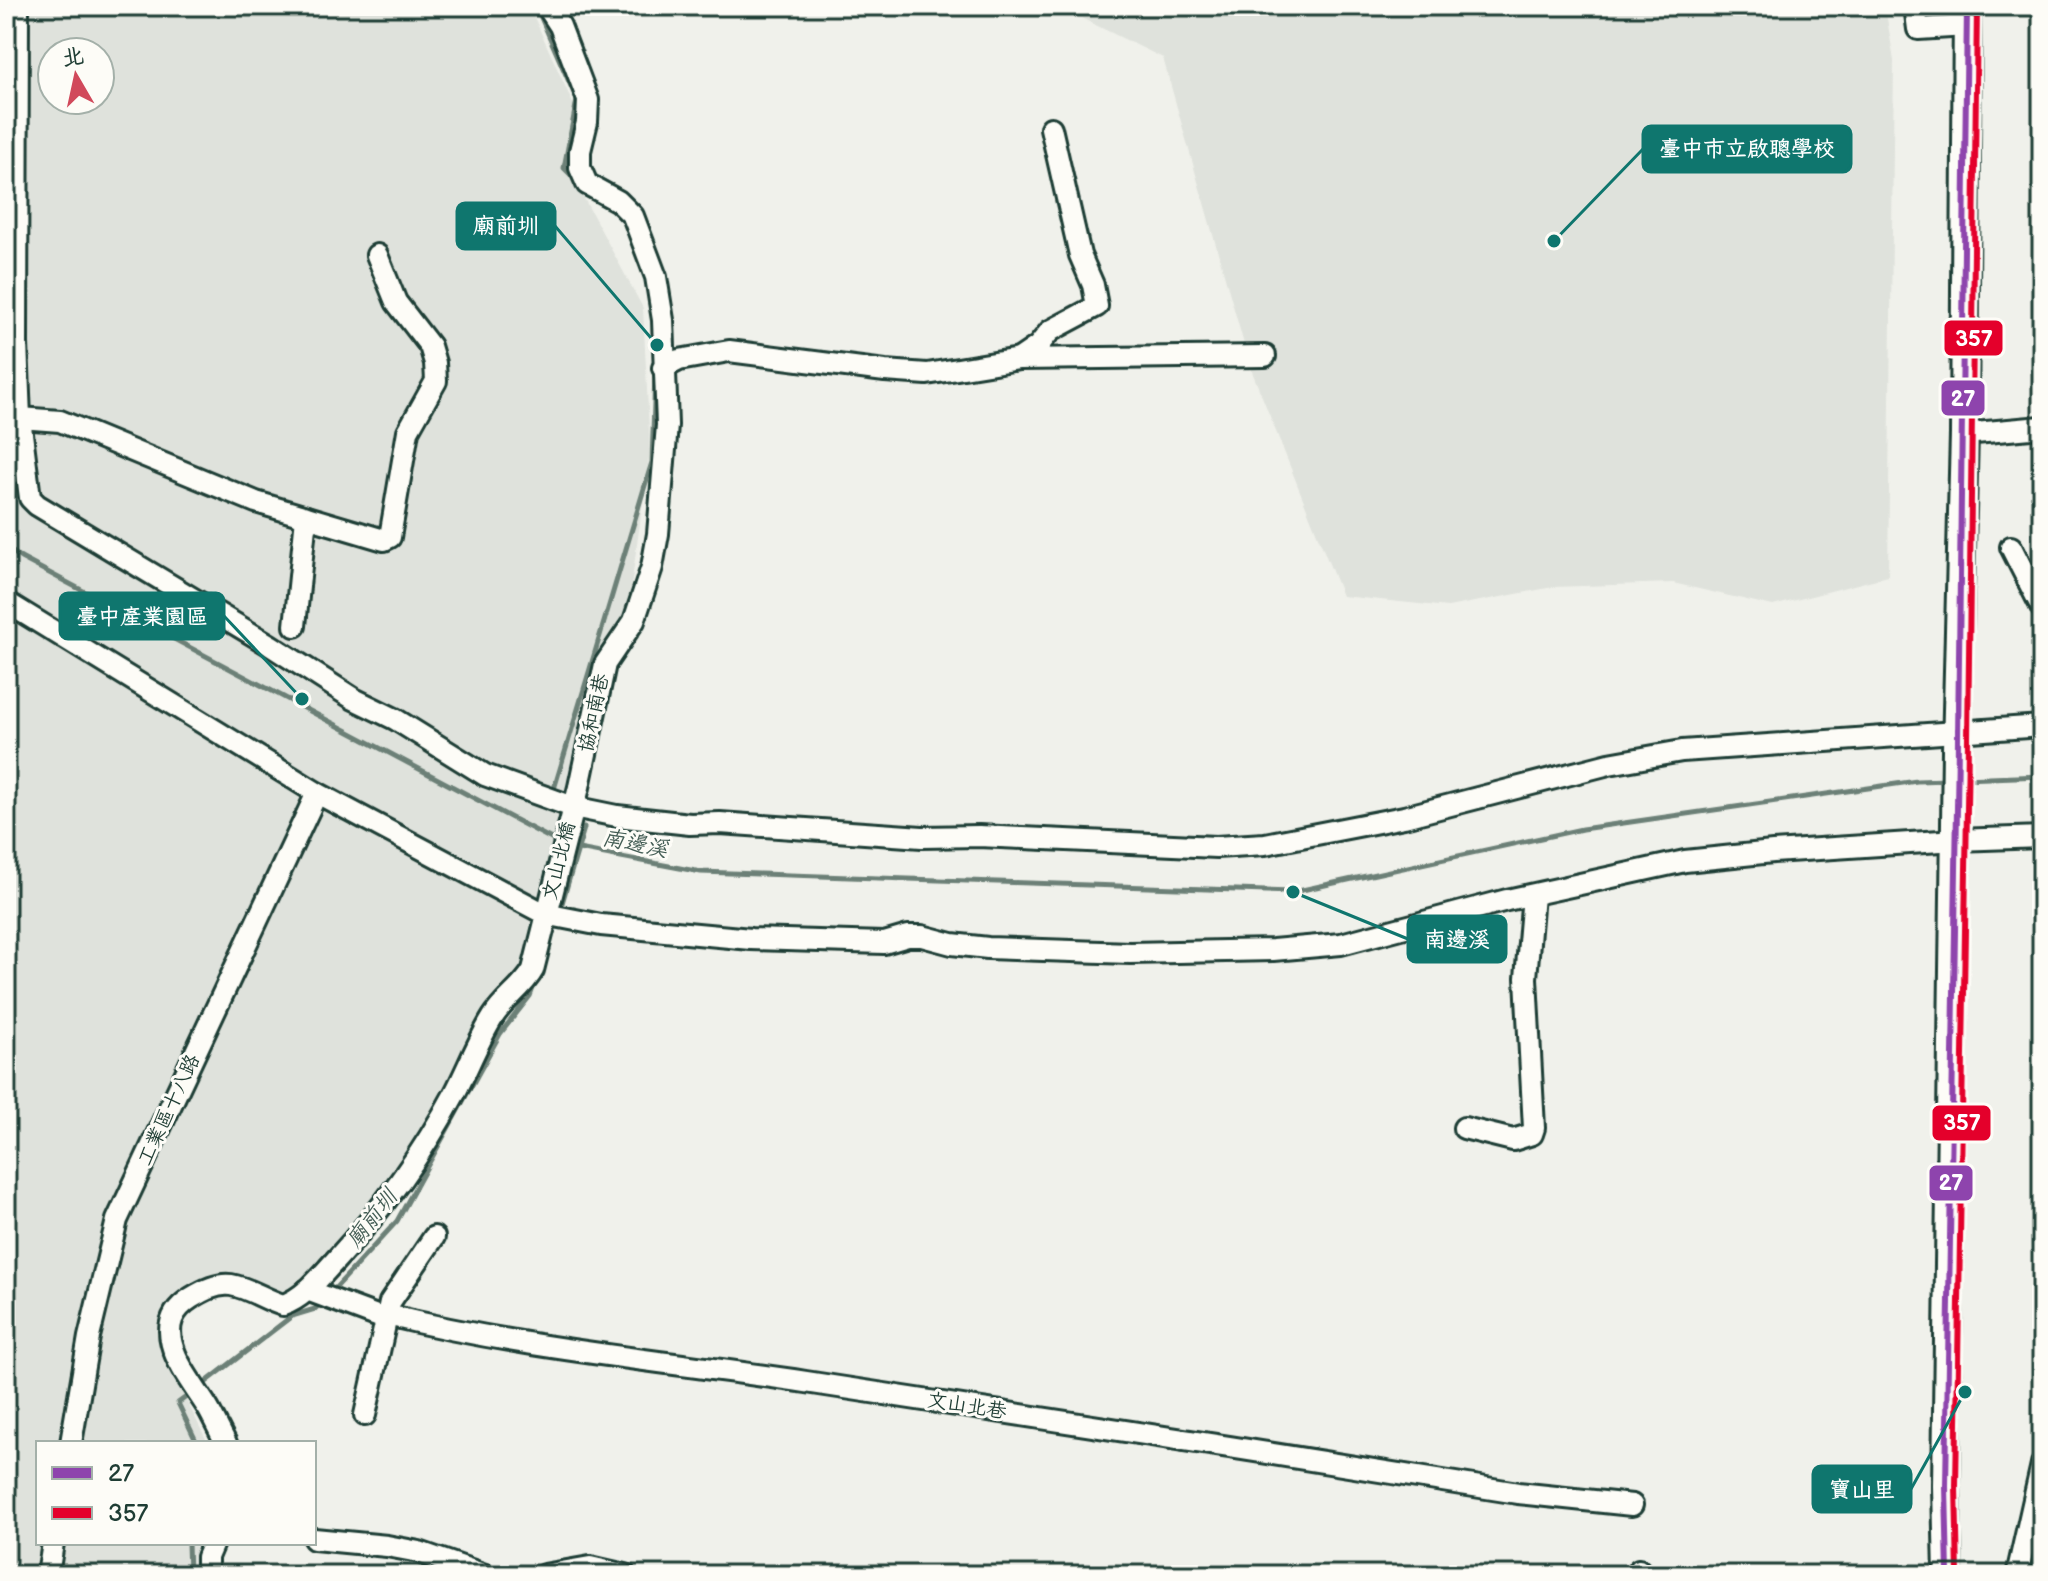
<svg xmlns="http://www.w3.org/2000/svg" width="2048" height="1581" viewBox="0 0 2048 1581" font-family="'Balsamiq Sans','LXGW WenKai TC',sans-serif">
<rect width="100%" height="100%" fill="#f0f1eb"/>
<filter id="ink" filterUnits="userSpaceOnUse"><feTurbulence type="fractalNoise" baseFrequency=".0125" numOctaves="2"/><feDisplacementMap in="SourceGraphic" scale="16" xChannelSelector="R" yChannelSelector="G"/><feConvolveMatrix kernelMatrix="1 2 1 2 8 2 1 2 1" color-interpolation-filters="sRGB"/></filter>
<g filter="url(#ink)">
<!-- built -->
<g fill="#dfe2dc" fill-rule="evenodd">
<path d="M6 6H529L574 106 575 182 643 308 650 450 630 595 538 902 529 970 384 1204 284 1304 218 1282 166 1307 162 1332 168 1364 208 1443H38V1543H207L201 1575H6ZM52 52H100V100H52Z"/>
<polygon points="1073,6 1885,6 1894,61 1888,576 1773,606 1673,583 1553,587 1448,607 1342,596 1251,369 1163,58 1075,15"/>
</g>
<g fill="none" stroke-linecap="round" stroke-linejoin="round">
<!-- stream -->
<g stroke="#6c8077" stroke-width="5">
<polyline points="536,6 577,100 564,168 577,181"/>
<polyline points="6,547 21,558 559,843"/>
<polyline points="1963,779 2042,776"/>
<polyline points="554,789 652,462 655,373"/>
<polyline points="568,847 701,872 1293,892 1582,829 1917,781 1949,780"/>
<polyline points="560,910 584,828"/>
<polyline points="330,1294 397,1221 500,1034 530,996 536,980"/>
<polyline points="201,1386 292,1316 315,1309 323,1301"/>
<polyline points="193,1392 178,1403 197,1443"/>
<polyline points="188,1543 189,1575"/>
</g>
<!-- minor casing -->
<g stroke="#1f3d34" stroke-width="26">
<g id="minor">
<polyline points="18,6 17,343 20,418 30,498 37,505 270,645 354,699 395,719 485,775 573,807 617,816 690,824 720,823 922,837 979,836 1216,847 1265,844 1404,817 1609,764 1682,751 2042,726"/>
<polyline points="1915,6 1918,29 1967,26"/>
<polyline points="1019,359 1265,356"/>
<polyline points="663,368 679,360 729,351 885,371 927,374 1019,359 1038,346 1050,331 1097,306 1093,285 1080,255 1051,128"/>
<polyline points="20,418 60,421 256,502 384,540 390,537 408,431 436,381 435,363 430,346 396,302 377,255"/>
<polyline points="1964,434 2042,427"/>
<polyline points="2011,547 2042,608"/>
<polyline points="6,602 317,793 545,914 601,925 751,939 884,943 908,936 922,936 952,944 988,948 1130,953 1273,950 1341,944 1507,900 1685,861 1773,852 1956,840 2042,837"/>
<polyline points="295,626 306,517"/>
<polyline points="1464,1128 1513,1140 1532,1134 1534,1128 1526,978 1533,895"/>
<path d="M307 1290 382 1318 387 1315C525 1349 666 1361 806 1382 1043 1417 1281 1455 1518 1493L1632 1505"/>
<polyline points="365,1415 390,1302 434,1237"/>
<polyline points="71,1443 89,1337 117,1220 317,793"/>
<path d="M226 1443C220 1432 215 1421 209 1410 190 1378 143 1328 191 1298 202 1291 218 1283 231 1285 250 1288 265 1300 283 1305 304 1298 319 1278 334 1262 381 1211 422 1155 455 1093 468 1068 478 1041 493 1017 504 999 523 988 533 970L579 787 605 664 634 621 652 567 658 534 667 425 663 320 656 277 633 216 618 201 587 184 580 168V151L587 122 588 100 560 26 547 6"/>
<polyline points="314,1539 387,1546 419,1552 485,1575"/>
<polyline points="48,1575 53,1543"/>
<polyline points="207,1575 207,1557 213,1543"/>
<polyline points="544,1575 590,1567 625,1575"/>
<polyline points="1635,1575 1639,1570"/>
<polyline points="2017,1575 2042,1464"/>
</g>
</g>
<!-- major casing -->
<g stroke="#1f3d34" stroke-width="32">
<polyline id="major" points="1948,1575 1946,1486 1956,750 1964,434 1967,6"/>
</g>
<!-- minor -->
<use href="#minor" stroke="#fdfcf7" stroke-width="20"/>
<!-- major -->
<use href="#major" stroke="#fdfcf7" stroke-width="26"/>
<!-- bus-1 casing -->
<g stroke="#fdfcf7" stroke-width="12">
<path id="bus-1" d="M1948 1575 1946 1486C1953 993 1964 499 1967 6"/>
</g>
<!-- bus-2 casing -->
<g stroke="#fdfcf7" stroke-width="12">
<path id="bus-2" d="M1958 1575 1956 1486C1963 993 1974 499 1977 6"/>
</g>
<!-- bus-1 -->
<use href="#bus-1" stroke="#8e44ad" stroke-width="6"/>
<!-- bus-2 -->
<use href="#bus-2" stroke="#e4002b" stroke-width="6"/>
</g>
</g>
<g text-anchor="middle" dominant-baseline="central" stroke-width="6" stroke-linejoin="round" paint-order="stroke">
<!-- street labels -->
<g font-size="20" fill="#1f3d34" stroke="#fdfcf7">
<text transform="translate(594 713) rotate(-78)">協和南巷</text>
<text transform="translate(559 861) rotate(-76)">文山北橋</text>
<text transform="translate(169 1110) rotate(-65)">工業區十八路</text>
<text transform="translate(967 1406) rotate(9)">文山北巷</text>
</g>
<!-- water labels -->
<g font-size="22" font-style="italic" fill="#455e56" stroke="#fdfcf7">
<text transform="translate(635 844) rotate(11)">南邊溪</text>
<text transform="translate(372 1219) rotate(-52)">廟前圳</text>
</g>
</g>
<!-- callouts -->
<path fill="none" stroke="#0f766e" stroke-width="3" d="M1554 241L1643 149M657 345L555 226M302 699L224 616M1293 892L1408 939M1965 1392L1911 1489"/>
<g fill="#0f766e" stroke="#fdfcf7" stroke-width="3">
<circle cx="1554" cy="241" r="8"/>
<circle cx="657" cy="345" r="8"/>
<circle cx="302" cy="699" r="8"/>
<circle cx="1293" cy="892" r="8"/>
<circle cx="1965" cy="1392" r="8"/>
</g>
<g fill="#0f766e" stroke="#0f766e" stroke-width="3">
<rect x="1643" y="126" width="208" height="46" rx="8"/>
<rect x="457" y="203" width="98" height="46" rx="8"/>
<rect x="60" y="593" width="164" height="46" rx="8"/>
<rect x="1408" y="916" width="98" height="46" rx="8"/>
<rect x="1813" y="1466" width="98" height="46" rx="8"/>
</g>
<g font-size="22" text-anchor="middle" font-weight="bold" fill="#fff">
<text x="1747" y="156">臺中市立啟聰學校</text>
<text x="506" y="233">廟前圳</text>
<text x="142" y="624">臺中產業園區</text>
<text x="1457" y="947">南邊溪</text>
<text x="1862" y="1497">寶山里</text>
</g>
<g stroke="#fdfcf7" stroke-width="3">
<rect x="1943" y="319" width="61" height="38" rx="8" fill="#e4002b"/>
<rect x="1940" y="379" width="46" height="38" rx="8" fill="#8e44ad"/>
<rect x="1931" y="1104" width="61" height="38" rx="8" fill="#e4002b"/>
<rect x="1928" y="1164" width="46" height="38" rx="8" fill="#8e44ad"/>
</g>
<g font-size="22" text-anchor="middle" font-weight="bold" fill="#fff">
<text x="1974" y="346">357</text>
<text x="1963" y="406">27</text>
<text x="1962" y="1130">357</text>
<text x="1951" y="1190">27</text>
</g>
<!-- margin -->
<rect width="2048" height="1581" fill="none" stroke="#fdfcf7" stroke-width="32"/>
<rect x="16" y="16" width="2016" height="1549" fill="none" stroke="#1f3d34" stroke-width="3" filter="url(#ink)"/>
<!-- legend -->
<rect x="36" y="1441" width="280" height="104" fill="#fdfcf7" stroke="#a4b0a9" stroke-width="2"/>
<rect x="52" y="1467" width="40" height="12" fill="#8e44ad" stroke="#a4b0a9" stroke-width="2"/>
<text x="108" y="1481" font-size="24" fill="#1f3d34">27</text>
<rect x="52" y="1507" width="40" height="12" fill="#e4002b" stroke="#a4b0a9" stroke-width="2"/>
<text x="108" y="1521" font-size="24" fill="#1f3d34">357</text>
<!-- north arrow -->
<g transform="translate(76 76) rotate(351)"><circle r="38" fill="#fdfcf7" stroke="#a4b0a9" stroke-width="2"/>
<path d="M0-6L14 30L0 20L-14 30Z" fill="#d1495b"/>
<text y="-12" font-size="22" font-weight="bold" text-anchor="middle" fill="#1f3d34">北</text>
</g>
</svg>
